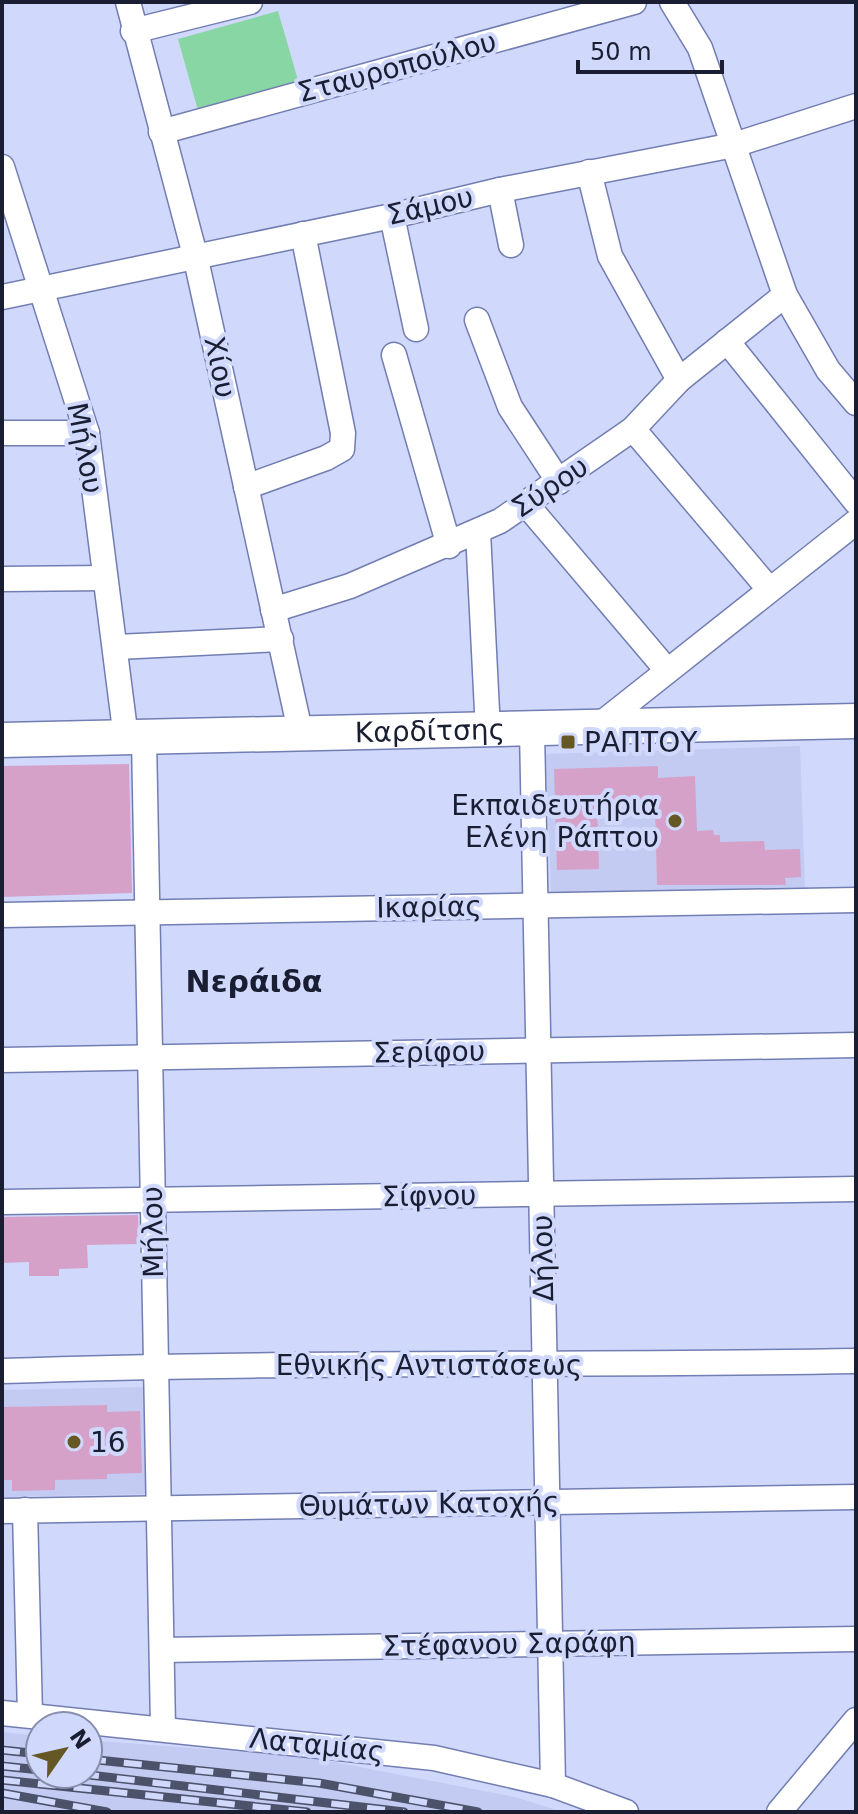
<svg xmlns="http://www.w3.org/2000/svg" width="858" height="1814" viewBox="0 0 858 1814" font-family="'DejaVu Sans',sans-serif">
<rect width="100%" height="100%" fill="#d0d9fc"/>
<!-- built -->
<g fill="#c3cbf2">
<polygon points="800,746 805,888 551,896 546,754"/>
<polygon points="145,1387 147,1494 2,1497 2,1390"/>
<polygon points="2,1732 40,1736 40,1774 88,1774 88,1740 308,1757 515,1797 563,1812 2,1812"/>
</g>
<!-- green -->
<polygon fill="#88d6a3" points="278,11 300,87 199,114 178,39"/>
<!-- building -->
<g fill="#d5a1c9">
<polygon points="129,764 132,893 2,897 2,766"/>
<polygon points="658,766 658,778 695,776 697,831 713,830 714,835 720,835 720,842 764,841 765,850 800,849 801,877 785,878 786,885 657,885 655,808 597,809 599,869 557,870 554,769"/>
<polygon points="138,1215 139,1244 87,1245 88,1268 59,1269 59,1276 29,1276 29,1262 2,1263 2,1217"/>
<polygon points="107,1405 107,1412 140,1411 142,1473 107,1474 107,1479 55,1480 55,1490 12,1491 12,1480 2,1480 2,1407"/>
</g>
<g fill="none" stroke-linecap="round" stroke-linejoin="round">
<!-- street casing -->
<g stroke="#727db2" stroke-width="27">
<g id="street">
<polyline points="128,2 195,255 301,735"/>
<polyline points="672,2 700,48 785,295 828,370 856,403"/>
<polyline points="133,31 250,2"/>
<polyline points="161,132 634,2"/>
<polyline points="2,167 87,433 126,738"/>
<polyline points="589,172 610,256 679,380"/>
<polyline points="500,190 511,245"/>
<polyline points="392,216 416,329"/>
<polyline points="2,297 392,216 500,190 734,145 856,106"/>
<polyline points="477,320 510,407 559,482"/>
<polyline points="727,341 856,502"/>
<polyline points="394,355 449,546"/>
<polyline points="633,429 769,589"/>
<polyline points="2,433 87,433"/>
<polyline points="246,487 326,458 342,449 343,433 303,234"/>
<polyline points="526,504 666,669"/>
<polyline points="478,532 488,731"/>
<polyline points="2,579 105,578"/>
<polyline points="273,610 350,586 500,521 633,429 679,380 785,295"/>
<polyline points="117,647 281,639"/>
<polyline points="597,727 856,522"/>
<polyline points="532,730 553,1785"/>
<polyline points="144,738 163,1727"/>
<polyline points="2,915 856,900"/>
<polyline points="2,1060 856,1045"/>
<polyline points="2,1202 856,1189"/>
<path d="M2 1371C286 1361 571 1366 856 1361"/>
<polyline points="25,1510 30,1715"/>
<polyline points="2,1511 856,1497"/>
<polyline points="162,1650 856,1639"/>
<polyline points="2,1713 434,1758 553,1785 626,1812"/>
<polyline points="779,1812 856,1720"/>
</g>
</g>
<!-- secondary casing -->
<g stroke="#727db2" stroke-width="37">
<g id="secondary">
<path id="s1" d="M2 740 856 721"/>
</g>
</g>
<!-- street -->
<use href="#street" stroke="#fff" stroke-width="24"/>
<!-- secondary -->
<use href="#secondary" stroke="#fff" stroke-width="34"/>
<!-- rail casing -->
<g stroke="#4d526b" stroke-width="9">
<g id="rail">
<polyline points="2,1750 40,1754"/>
<polyline points="88,1759 319,1783 478,1812"/>
<polyline points="2,1766 40,1770"/>
<polyline points="81,1774 404,1812"/>
<polyline points="2,1780 307,1812"/>
<polyline points="2,1793 107,1812"/>
</g>
</g>
<!-- rail -->
<use href="#rail" stroke="#d0d9fc" stroke-width="6" stroke-dasharray="18" stroke-linecap="butt"/>
</g>
<!-- markers -->
<g fill="#665825" stroke="#d0d9fc" stroke-width="3">
<rect x="560" y="734" width="16" height="16" rx="4"/>
<circle cx="675" cy="821" r="8"/>
<circle cx="74" cy="1442" r="8"/>
</g>
<g text-anchor="middle" dominant-baseline="central" stroke-width="8" stroke-linejoin="round" paint-order="stroke">
<!-- street labels -->
<g font-size="28" fill="#1a1e33" stroke="#d0d9fc">
<text transform="translate(397 67) rotate(-15)">Σταυροπούλου</text>
<text transform="translate(430 206) rotate(-13)">Σάμου</text>
<text transform="translate(220 367) rotate(78)">Χίου</text>
<text transform="translate(85 448) rotate(79)">Μήλου</text>
<text transform="translate(550 487) rotate(-34)">Σύρου</text>
<text stroke="none"><textPath href="#s1" startOffset="428">Καρδίτσης</textPath></text>
<text transform="translate(429 907) rotate(-1)">Ικαρίας</text>
<text transform="translate(429 1052) rotate(-1)">Σερίφου</text>
<text transform="translate(429 1196) rotate(-1)">Σίφνου</text>
<text transform="translate(153 1232) rotate(-91)">Μήλου</text>
<text transform="translate(543 1258) rotate(-91)">Δήλου</text>
<text x="429" y="1365">Εθνικής Αντιστάσεως</text>
<text transform="translate(429 1504) rotate(-1)">Θυμάτων Κατοχής</text>
<text transform="translate(509 1644) rotate(-1)">Στέφανου Σαράφη</text>
<text transform="translate(317 1745) rotate(6)">Λαταμίας</text>
</g>
<!-- poi labels -->
<g font-size="28" fill="#1a1e33" stroke="#d0d9fc" text-anchor="start">
<text x="584" y="742">ΡΑΠΤΟΥ</text>
<text x="659" y="805" text-anchor="end">Εκπαιδευτήρια<tspan x="659" dy="32">Ελένη Ράπτου</tspan></text>
<text x="90" y="1442">16</text>
</g>
<!-- neighbourhood labels -->
<g font-size="30" font-weight="bold" fill="#1a1e33" stroke="#d0d9fc">
<text x="254" y="981">Νεράιδα</text>
</g>
</g>
<!-- border -->
<rect width="858" height="1814" fill="none" stroke="#1a1e33" stroke-width="8"/>
<!-- north arrow -->
<g transform="translate(64 1750) rotate(56)"><circle r="38" fill="#d0d9fc" stroke="#878eac" stroke-width="2"/>
<path d="M0-6L14 30L0 20L-14 30Z" fill="#665825"/>
<text y="-12" font-size="22" font-weight="bold" text-anchor="middle" fill="#1a1e33">N</text>
</g>
<!-- scale -->
<path d="M578 60v12h144v-12" fill="none" stroke="#1a1e33" stroke-width="4"/>
<text x="590" y="60" font-size="24" fill="#1a1e33" stroke="#d0d9fc" stroke-width="6" paint-order="stroke">50 m</text>
</svg>
